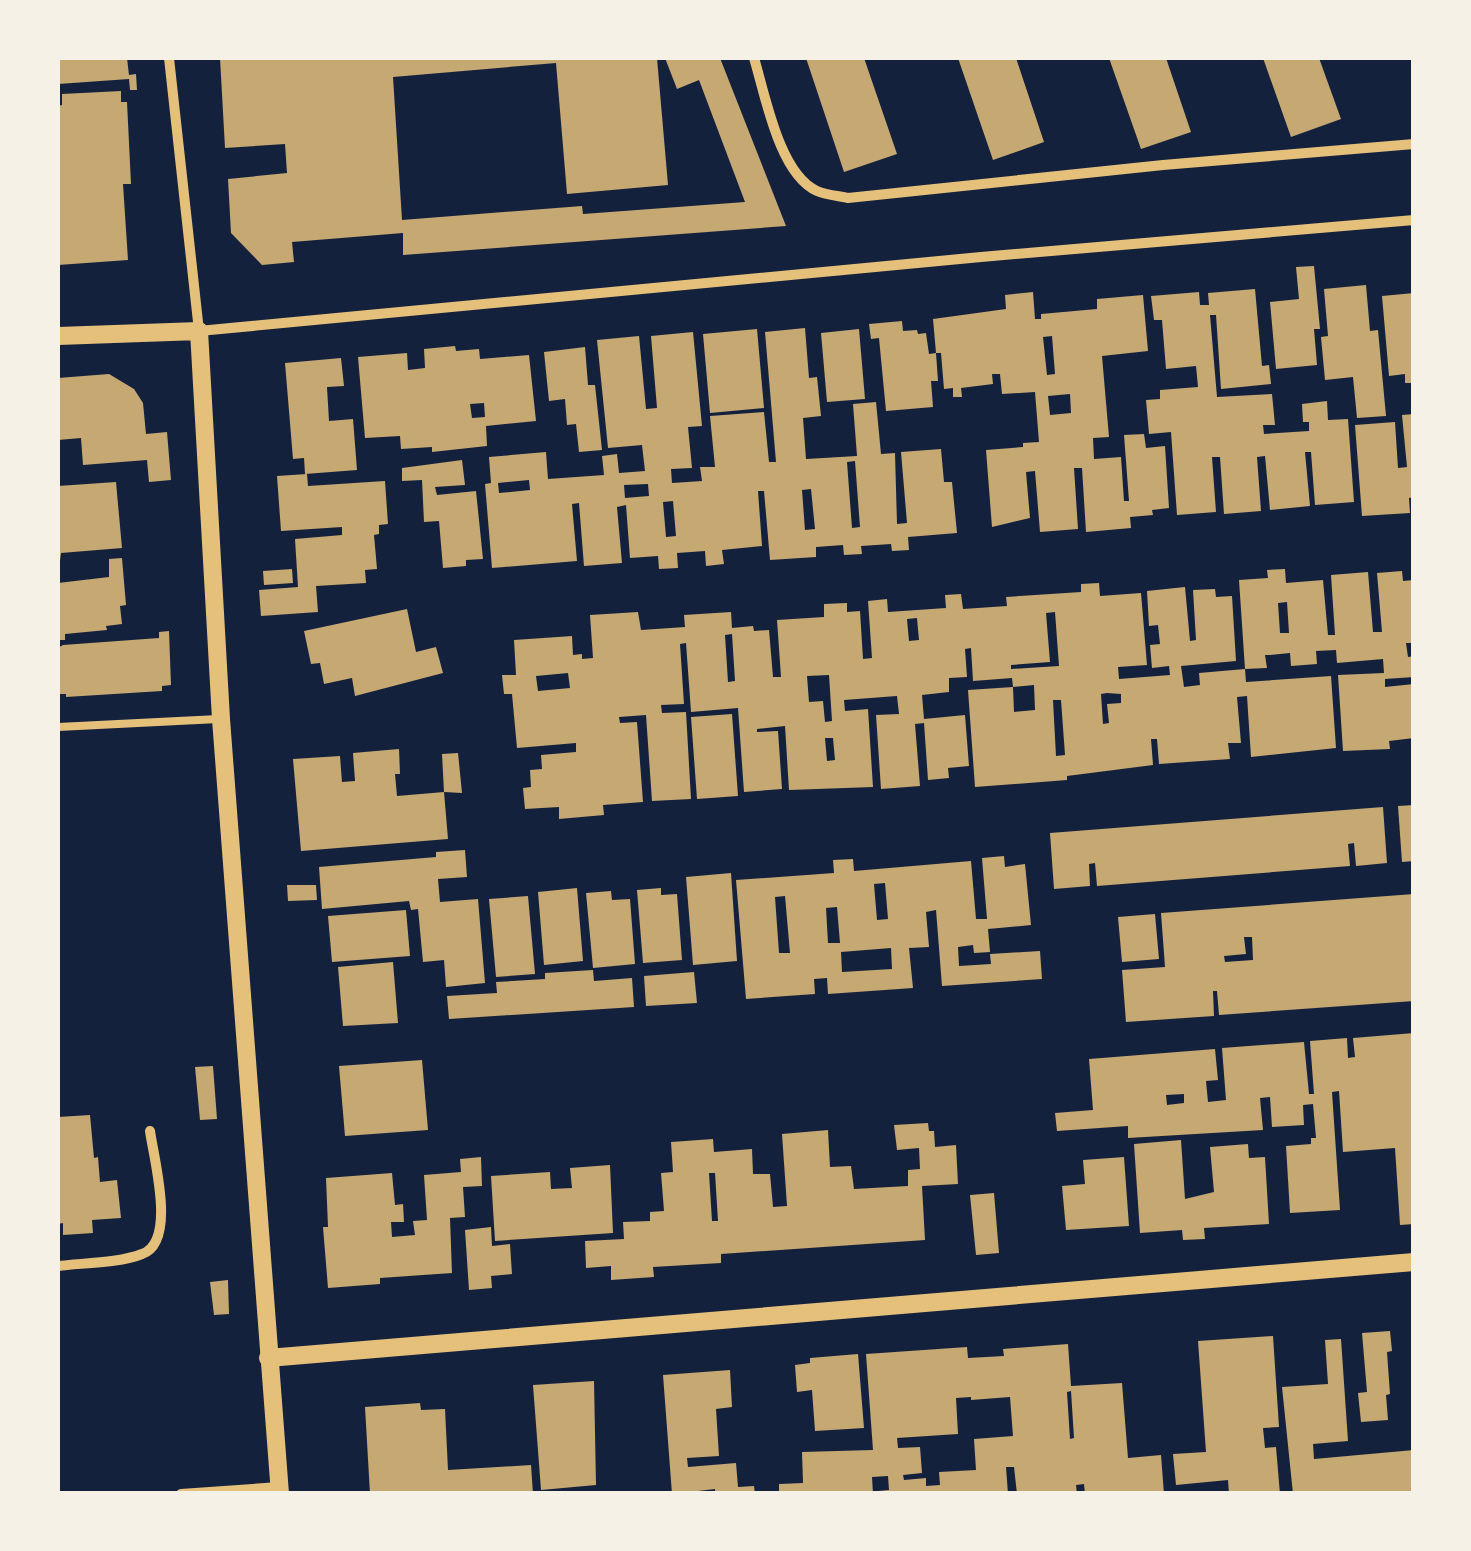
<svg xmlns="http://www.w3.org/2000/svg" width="1471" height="1551" viewBox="0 0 1471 1551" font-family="'Noto Sans',sans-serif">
<rect width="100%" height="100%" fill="#14213d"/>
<!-- building -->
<g fill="#c6a872" fill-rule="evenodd">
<polygon points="58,58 127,58 129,75 136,74 137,90 130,90 129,79 58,84"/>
<polygon points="220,58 657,58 668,185 567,194 556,63 393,77 402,220 582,206 583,214 745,202 699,80 677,89 665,58 720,58 786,226 403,255 403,233 292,242 294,262 262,265 231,233 228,179 287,173 285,144 225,148"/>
<polygon points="806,58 864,58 897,154 844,172"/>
<polygon points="958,58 1016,58 1044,142 993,160"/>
<polygon points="1109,58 1166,58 1191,132 1141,149"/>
<polygon points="1263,58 1319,58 1341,119 1291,137"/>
<polygon points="121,91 121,102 127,102 131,184 123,184 128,260 58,265 58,106 62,105 62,94"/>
<polygon points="1314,266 1320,329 1314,329 1317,365 1276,369 1270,302 1299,299 1296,267"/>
<polygon points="1366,285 1370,331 1378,330 1386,416 1357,418 1353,377 1325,380 1321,337 1328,336 1324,289"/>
<polygon points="1255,289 1262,366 1269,365 1271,384 1221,389 1216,315 1210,315 1217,397 1272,394 1275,425 1263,425 1264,434 1309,431 1309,422 1303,422 1302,404 1327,401 1328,420 1348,419 1354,502 1315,505 1311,452 1305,452 1310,506 1270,510 1265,456 1257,457 1261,511 1224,514 1220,457 1212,457 1216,512 1177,515 1171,432 1149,434 1146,400 1160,399 1160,390 1198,387 1196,366 1166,369 1162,320 1154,320 1151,296 1199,292 1200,305 1209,305 1208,293"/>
<path d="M1033 292 1035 319H1041V314L1097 309V299L1143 295 1148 351 1102 356 1109 437 1093 438 1094 459 1121 457 1124 501H1129L1124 435 1144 434 1146 448 1165 446 1169 508 1152 510 1153 515 1130 517 1131 528 1086 532 1082 468H1074L1078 529 1040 532 1035 471 1026 472 1030 518 992 527 986 450 1023 447V443L1039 442 1035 392 1002 394 1000 374H992L993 384 961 388 962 397H953V388L944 389 941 353H936L938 381H931L933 407 886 411 879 338 871 339 869 324 902 321 903 331 917 330 918 334 926 333 929 354 936 353 933 319 1006 309 1005 295ZM1052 336 1055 374 1047 375 1043 337ZM1070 394 1071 413 1050 415 1048 396Z"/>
<polygon points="1414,293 1414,383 1405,383 1405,374 1389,376 1382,296"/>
<path d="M805 328 809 378 817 377 821 416 803 418 806 459 857 456 853 404 876 402 881 454 895 453 897 524 907 523 901 452 941 449 944 482H952L957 533 908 537 909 550 892 551 891 544 861 546 862 554 844 555 843 545 816 547V557L770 560 764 491H758L762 546 722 550 724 564 706 566 705 551 677 553 678 568 659 569 658 556 630 558 626 505 617 507 622 563 584 566 579 503 572 504 577 561 492 568 485 484 491 483 489 457 546 452 548 479 604 475 602 456 617 454 619 473 645 471 642 445 608 448 597 340 639 336 646 409 657 408 651 336 693 332 702 426 688 427 692 468 671 469 672 483 702 481 700 467H715L710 416 764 412 769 462H776L765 332ZM855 461 860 527 852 528 847 462ZM529 480 530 490 499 493 498 483ZM648 484 649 496 625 498 624 485ZM811 489 815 529 805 530 802 490ZM673 501 676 536 666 537 663 502Z"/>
<polygon points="757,329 764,408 710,413 703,334"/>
<polygon points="859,329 865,399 827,402 821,333"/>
<path d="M455 346 456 351 479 349 480 359 529 355 536 421 486 426 487 446 432 452V447L401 449 400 436 365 438 358 357 407 353 408 370 425 368 424 349ZM484 403 485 417 472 418 470 404Z"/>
<polygon points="585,347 588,385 595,385 602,450 579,452 576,424 567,425 565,399 549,401 544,352"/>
<polygon points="341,358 344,386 327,387 329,421 353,419 357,470 305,474 304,458 293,459 285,363"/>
<polygon points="109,374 134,389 143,403 146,434 167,432 171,480 149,482 147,460 83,465 81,438 58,440 58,378"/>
<polygon points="1414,414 1414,497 1409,498 1410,513 1362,516 1355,425 1395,422 1398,468 1407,467 1402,415"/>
<polygon points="462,460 465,485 435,487 437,495 476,491 483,559 466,560 466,566 443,568 439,521 424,522 422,480 402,481 402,468"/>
<polygon points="307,474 308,486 385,481 388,524 379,525 379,534 374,535 377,569 365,570 366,583 316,586 318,612 261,616 259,590 298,587 295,539 342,535 342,527 281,531 277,476"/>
<polygon points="116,482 122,548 61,553 60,561 58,561 58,486"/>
<polygon points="122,558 126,605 120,606 122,624 106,626 107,630 65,634 65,640 58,640 58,583 109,577 109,559"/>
<polygon points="292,569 293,583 264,585 263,571"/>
<path d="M1285 569 1286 583 1323 580 1328 635H1335L1331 575 1368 572 1373 632H1382L1377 573 1402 571 1403 581 1414 580V643H1406L1408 657 1414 656V677L1385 679V687L1414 684V738L1389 741 1390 749 1343 751 1338 675 1384 673 1383 659 1337 663 1336 650 1316 651 1317 664 1291 666 1290 653 1270 655H1265L1267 668 1245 669 1239 580 1268 578 1267 570ZM1287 602 1289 633H1280L1278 603Z"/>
<path d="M1099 583 1100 596 1141 593 1147 665 1118 667 1119 679 1170 675 1169 666 1152 668 1150 645 1160 644 1158 625 1149 626 1147 591 1185 587 1190 641 1196 640 1193 590 1215 589 1216 597 1232 596 1236 661 1181 666 1184 687 1200 685 1199 673 1245 669 1246 682 1331 676 1336 748 1251 757 1247 696 1237 697 1241 743H1228L1230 759 1159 764 1157 739H1151L1153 765 1067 776V780L975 787 968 690 1013 687 1012 678 973 681 971 648 965 649 967 677 949 678V692L922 695 924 719 965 715 969 766 948 768 949 778 928 780 924 723 915 724 920 786 881 789 876 715 899 714 897 696 844 700 845 711 868 709 873 787 789 790 785 726 757 729V732L778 731 782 789 744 792 738 708 691 712 686 643 680 644 684 704 661 705 662 713 686 712 691 799 652 801 646 715 619 717 620 723 637 722 643 802 603 805 604 815 559 819V807L525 809 523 788 531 787 530 770 542 769 541 755 576 752V743L517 748 512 694H504L502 675H516L514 640 572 636 573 655 582 654V659L593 658 590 615 638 612 641 630 685 627 684 615 731 612 732 628 753 626 754 631 769 630 773 677H781L777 620 824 617V604L847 603V612L860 611 863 659 872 658 868 601 887 599 888 612 946 608 945 595 961 594 963 609 1007 606 1006 597 1081 592V584ZM1055 612 1059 666 1011 669V665L1050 662 1046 613ZM917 618 919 640 909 641 907 619ZM732 634 735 681 728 682 725 635ZM568 673 570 688 538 691 536 676ZM829 675 832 721 825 722 823 701 809 702 807 676ZM1034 685 1035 710 1014 712 1013 687ZM1107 693 1121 694V703L1107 704 1109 723 1103 724 1101 694ZM1053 700H1061L1065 755 1056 756ZM825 738H833L835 760 827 761Z"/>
<polygon points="407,609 416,652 436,647 443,673 355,696 352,678 324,684 320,663 311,664 304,631"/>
<polygon points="169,631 171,685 162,686 162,691 66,697 66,694 58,694 58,648 63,645 159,638 159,632"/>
<polygon points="732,714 738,796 697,799 691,717"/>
<polygon points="399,749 400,774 395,774 397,796 444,792 448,839 301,851 293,759 340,756 342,782 355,781 353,753"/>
<polygon points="458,753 462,793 444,792 442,754"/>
<polygon points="1414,805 1414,861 1402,862 1398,806"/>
<polygon points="1383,807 1387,863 1356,866 1354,843 1348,844 1350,866 1097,886 1095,863 1089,864 1090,886 1054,889 1050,833"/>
<polygon points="465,850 467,877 438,879 440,902 478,899 485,983 446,987 444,960 423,962 418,909 411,910 409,901 322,909 319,867 436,857 436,852"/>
<path d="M1004 856 1005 867 1025 864 1031 925 988 929 990 952 974 953 973 945 958 947 959 966 991 964 990 954 1040 951 1042 979 942 986 936 910 926 912 929 947 909 948 913 988 828 994 827 978 814 979 815 994 746 999 736 880 834 873 833 860 853 859 854 871 971 861 976 919H987L982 858ZM885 883 888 919 877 920 874 884ZM785 896 790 953H779L775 897ZM837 907 840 943H828L826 908ZM891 948 892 969 842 972 841 952Z"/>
<polygon points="731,873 737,961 693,965 686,877"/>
<polygon points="287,885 316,885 317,900 288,901"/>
<polygon points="577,888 583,961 544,965 538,892"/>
<polygon points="661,888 661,895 677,894 682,960 643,963 637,890"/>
<polygon points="611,891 612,900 630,899 635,964 593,968 586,893"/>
<path d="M1414 894V1001L1219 1015 1217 991H1213L1214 1016 1126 1022 1122 970 1165 967 1161 913ZM1244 937H1252L1253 960 1225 962 1224 956 1246 954Z"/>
<polygon points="528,896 535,974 496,977 489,899"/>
<polygon points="406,910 410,956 332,962 328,916"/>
<polygon points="1155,914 1159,959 1122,962 1118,917"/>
<polygon points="393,962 398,1023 343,1026 338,967"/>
<polygon points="593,970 594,981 632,978 634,1007 449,1019 447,996 497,993 496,982 545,979 545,973"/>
<polygon points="694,972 697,1003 646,1006 644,976"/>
<path d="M1414 1033V1224L1400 1225 1395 1148 1343 1152 1339 1091 1332 1092 1340 1210 1290 1213 1286 1146 1311 1144V1138H1316L1313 1104 1303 1105 1304 1125 1272 1127 1270 1097 1260 1098 1263 1130 1128 1138V1126L1057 1131 1055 1113 1093 1110 1089 1059 1215 1049 1218 1080 1206 1081 1208 1102 1226 1100 1222 1048 1304 1042 1309 1094H1314L1310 1041 1347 1038 1348 1058 1355 1057 1353 1038ZM1184 1094V1103L1167 1105 1166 1095Z"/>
<polygon points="422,1060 428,1130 345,1136 339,1066"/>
<polygon points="213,1066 217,1119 200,1120 195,1067"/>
<polygon points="90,1115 94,1158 98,1157 100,1182 117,1180 121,1218 92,1220 93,1233 63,1235 63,1223 58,1224 58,1117"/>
<path d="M928 1123 929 1131H934L935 1147 956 1145 958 1184 922 1186 925 1240 721 1254V1263L653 1267 654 1277 611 1280V1266L586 1268 585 1241 624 1239 623 1222 650 1221V1212L664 1211 661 1173 673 1172 671 1142 713 1139 714 1152 752 1149 753 1174H770L773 1207 787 1206 782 1134 828 1130 830 1167 851 1166 854 1189 908 1186V1170L920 1169 919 1148 897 1150 894 1125ZM709 1173H715L718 1221H712Z"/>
<polygon points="1181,1140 1185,1199 1214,1192 1210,1147 1248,1144 1249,1158 1265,1157 1269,1224 1204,1228 1205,1239 1183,1240 1182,1230 1140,1233 1134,1144"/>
<polygon points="481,1157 482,1186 463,1187 465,1217 450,1218 452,1273 380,1278 380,1284 328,1288 323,1227 328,1227 326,1178 392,1173 395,1205 403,1204 404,1222 391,1222 392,1237 415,1235 413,1221 427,1220 424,1175 461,1172 460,1159"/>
<polygon points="1124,1157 1129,1226 1066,1230 1062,1186 1085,1184 1083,1160"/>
<polygon points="610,1165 613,1233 495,1241 491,1176 550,1172 551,1189 572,1188 570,1168"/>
<polygon points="994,1193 999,1253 976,1255 970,1195"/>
<polygon points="491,1227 492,1246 510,1244 512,1274 491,1276 492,1288 469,1290 465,1230"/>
<polygon points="228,1280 229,1314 214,1315 210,1282"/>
<polygon points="1390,1331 1392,1351 1387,1352 1390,1394 1386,1395 1388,1420 1361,1422 1358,1393 1367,1392 1362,1333"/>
<polygon points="1273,1336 1279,1427 1263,1428 1265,1448 1276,1447 1280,1494 1229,1494 1228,1480 1176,1485 1173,1454 1206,1452 1198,1341"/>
<polygon points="1341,1339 1348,1441 1313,1444 1314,1459 1414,1450 1414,1494 1293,1494 1282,1387 1328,1384 1325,1340"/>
<path d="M1068 1344 1071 1386 1122 1383 1128 1458 1161 1455 1164 1494H1085L1084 1484 1076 1485 1077 1494H1017L1014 1467H1006L1008 1494H878V1491L889 1490 888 1476 872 1477 873 1494H779V1484L803 1483 802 1452 873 1450 866 1354 967 1347 968 1358 1004 1356 1003 1349ZM1071 1391 1074 1438 1070 1439 1067 1392ZM971 1397V1400L1010 1397 1013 1436 974 1439 976 1470 939 1472 940 1485 926 1486V1478L904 1480 903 1475 922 1473 920 1447 898 1448 897 1438 958 1434 956 1398Z"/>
<polygon points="858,1354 864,1428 815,1431 812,1390 797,1392 795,1365 810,1363 810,1358"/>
<polygon points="730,1370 732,1407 716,1409 719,1456 687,1458 688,1467 736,1463 738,1487 754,1486 755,1494 715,1494 715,1489 672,1494 663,1375"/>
<polygon points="594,1381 596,1485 541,1490 533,1385"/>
<polygon points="420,1403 421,1410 445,1409 448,1470 531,1465 533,1494 370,1494 365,1407"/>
</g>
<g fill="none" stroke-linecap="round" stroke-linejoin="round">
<!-- service -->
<polyline stroke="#e5c07b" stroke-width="8" points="58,727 218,719"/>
<!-- minor -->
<g stroke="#e5c07b" stroke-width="10">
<polyline points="169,58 199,331 981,257 1414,220"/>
<path d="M754 58C765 94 779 174 817 191 826 195 839 196 848 198L1163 165 1414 144"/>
<path d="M58 1266C82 1263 120 1263 142 1254 177 1242 154 1160 150 1131"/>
<polyline points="181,1494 279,1487"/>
</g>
<!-- tertiary -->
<g stroke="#e5c07b" stroke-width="18">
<polyline points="58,336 199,331 221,719 280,1494"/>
<polyline points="268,1358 1414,1262"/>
</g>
</g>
<!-- border -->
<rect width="1471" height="1551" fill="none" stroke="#f6f1e7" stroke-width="120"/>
</svg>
